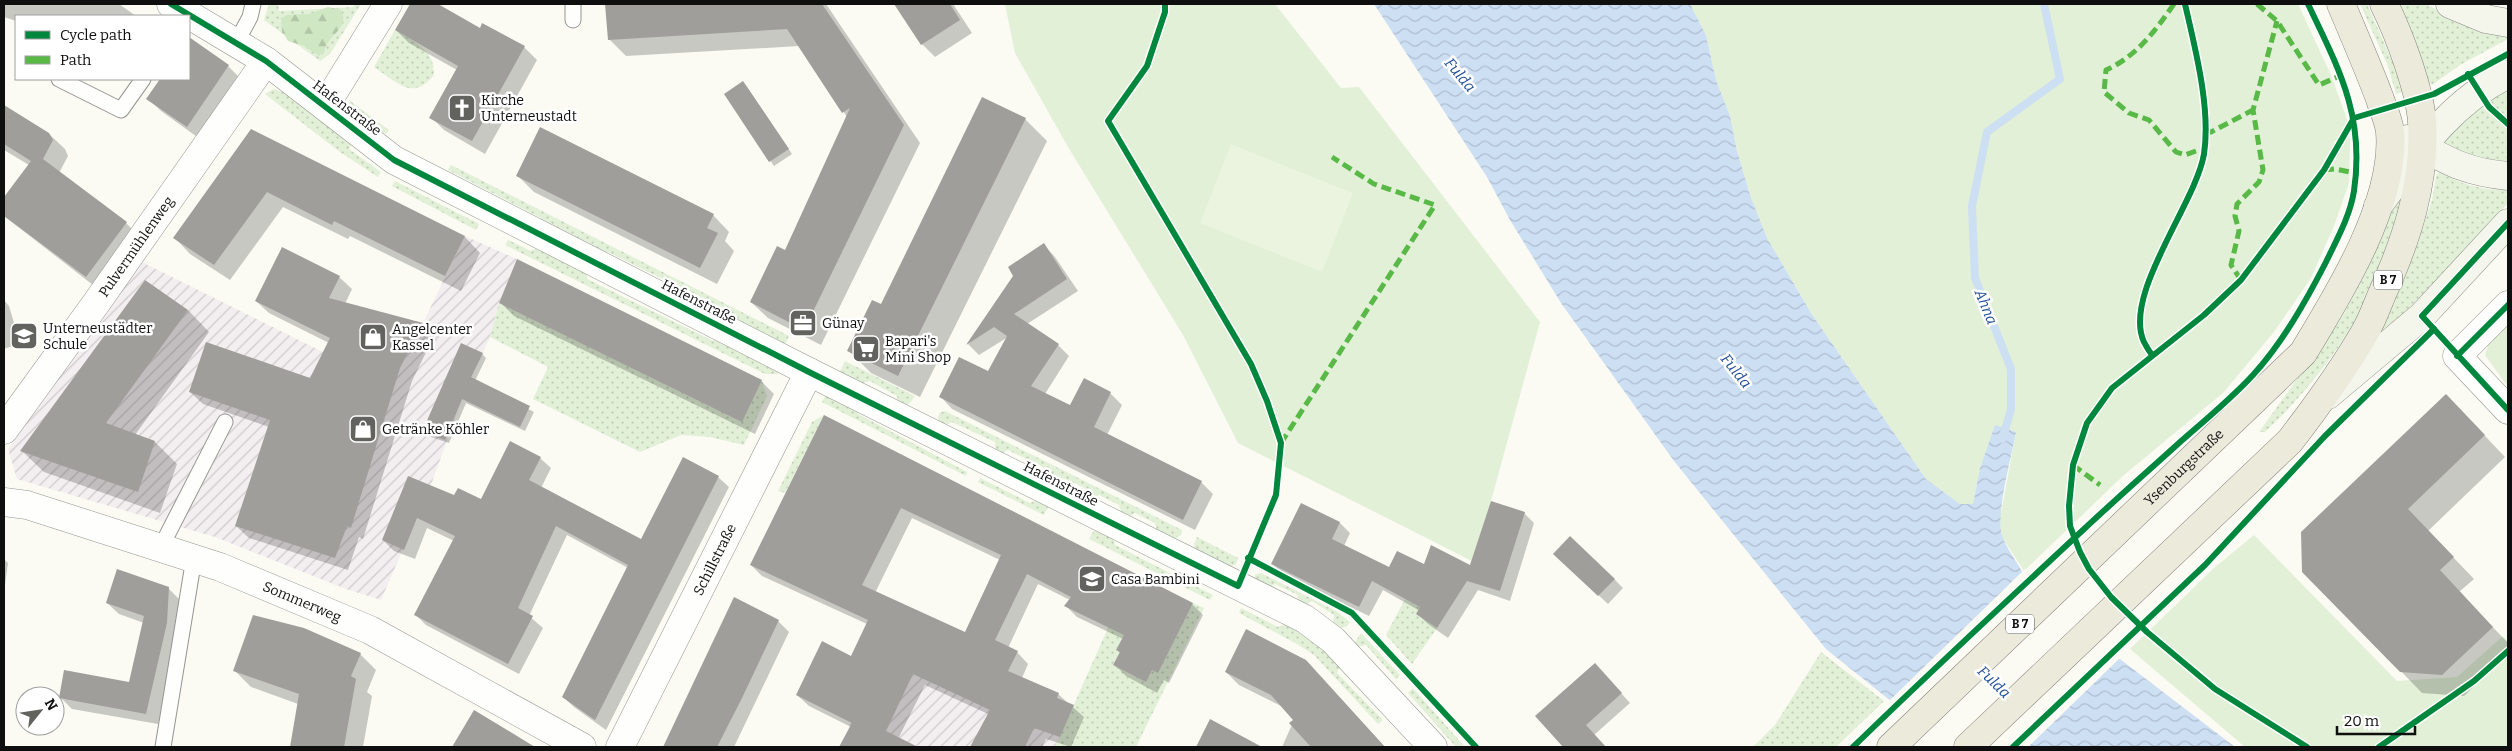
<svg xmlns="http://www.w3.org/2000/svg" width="2512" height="751" viewBox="0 0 2512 751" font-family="Bitter,serif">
<defs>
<pattern id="industrial-furrows" width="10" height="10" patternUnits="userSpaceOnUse" patternTransform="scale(1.25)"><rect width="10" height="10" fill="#f3eef0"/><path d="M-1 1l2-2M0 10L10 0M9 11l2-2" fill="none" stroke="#cfcbcd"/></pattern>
<pattern id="grass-dots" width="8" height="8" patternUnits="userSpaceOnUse" patternTransform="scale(1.25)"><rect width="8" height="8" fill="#e1f0d6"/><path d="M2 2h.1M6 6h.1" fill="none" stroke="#c0cdb6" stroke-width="1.8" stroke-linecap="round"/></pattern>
<pattern id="forest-firs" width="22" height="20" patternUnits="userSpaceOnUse" patternTransform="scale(1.25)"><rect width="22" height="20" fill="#d0e7c4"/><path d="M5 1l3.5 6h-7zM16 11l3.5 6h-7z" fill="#b1c5a7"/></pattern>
<pattern id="water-waves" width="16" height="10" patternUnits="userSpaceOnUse" patternTransform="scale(1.25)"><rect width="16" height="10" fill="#cddff3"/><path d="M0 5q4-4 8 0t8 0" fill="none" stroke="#afbecf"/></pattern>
</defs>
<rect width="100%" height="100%" fill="#fbfbf4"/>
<!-- industrial -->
<g fill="url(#industrial-furrows)">
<polygon points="465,236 517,259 499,303 490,337 462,399 431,485 381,600 346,589 215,537 17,479 8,449 142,262 323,352 347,303 423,323"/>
<polygon points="896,633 1074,705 1055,747 839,747"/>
</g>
<!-- grass -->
<g fill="url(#grass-dots)">
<polygon points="269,4 278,4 279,11 354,7 354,4 361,4 330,54 320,61 264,20"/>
<polygon points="2360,4 2367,4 2393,63 2402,92 2396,94 2388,66"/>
<polygon points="2397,4 2426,4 2456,20 2508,36 2508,39 2460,65 2432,85 2428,82"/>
<path d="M395 30C415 42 435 50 434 75 412 102 397 82 374 67Z"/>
<polygon points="274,89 285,93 352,143 349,149 381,172 378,177 340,152 265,94"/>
<polygon points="2508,89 2508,164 2440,146 2468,116"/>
<polygon points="349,100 389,130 386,134 370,124 360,127 352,115"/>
<polygon points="451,165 789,336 784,347 727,319 729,314 727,311 608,252 605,253 543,227 541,218 448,170"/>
<path d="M2439 172C2461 184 2484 191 2508 190V203L2464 253 2384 333 2381 324 2406 275 2432 200 2436 176Z"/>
<polygon points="395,181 479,224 476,230 392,186"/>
<path d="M2401 194H2405C2395 223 2388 253 2375 281 2351 337 2309 391 2265 432H2259L2342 317 2362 280 2386 223Z"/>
<polygon points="508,240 531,251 538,247 586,272 587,279 713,341 719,337 782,368 778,374 765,374 505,245"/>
<polygon points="499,303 742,421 762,380 767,396 744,445 710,437 681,435 640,452 533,399 548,367 490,337"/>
<polygon points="845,361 915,396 910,403 904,407 898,404 897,396 870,381 860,384 839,374"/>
<polygon points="828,391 857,405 858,414 967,472 966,476 822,402"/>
<polygon points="945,411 1182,530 1181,535 1172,540 1157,532 1155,523 1135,513 1128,517 1122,514 1119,505 1099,495 1092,499 1086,496 1085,488 1063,478 1057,482 1051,479 1049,470 1008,450 1001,454 995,451 995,442 952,422 944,426 938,423 939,413"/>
<polygon points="824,415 785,493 778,491 812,422"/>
<polygon points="980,478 1030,503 1039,499 1049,505 1044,515 978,482"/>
<polygon points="1099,529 1113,536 1115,545 1213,595 1210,600 1089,539 1093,532"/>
<polygon points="1197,537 1238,558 1236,564 1228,568 1195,552 1194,544"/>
<polygon points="1261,573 1336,611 1350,622 1346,627 1338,628 1333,624 1334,615 1312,601 1304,606 1299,603 1298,595 1275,584 1268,588 1255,581 1255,575"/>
<polygon points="1405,599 1420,607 1417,614 1437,628 1412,664 1386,635"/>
<polygon points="1193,603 1204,608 1136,747 1055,747 1112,619 1134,615 1116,650 1120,652 1113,665 1146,682 1152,670 1158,672"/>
<polygon points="1241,608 1278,627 1287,623 1302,630 1341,664 1337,673 1383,720 1378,724 1314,655 1297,644 1239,613"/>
<polygon points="1361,633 1400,675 1396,679 1366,645 1357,647 1354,644"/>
<polygon points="1821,652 1884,701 1836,747 1753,747 1775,725"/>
<polygon points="1413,688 1465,747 1456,747 1408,693"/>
</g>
<!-- forest -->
<path fill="url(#forest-firs)" d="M328 7 341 10C351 28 327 35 324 52L319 56 304 46 288 41 282 31 281 18 287 15 309 14Z"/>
<!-- park -->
<g fill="#e1f0d6">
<polygon points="1005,4 1275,4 1341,88 1359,87 1540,322 1491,501 1472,561 1238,443 1183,335 1068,147 1015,53"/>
<polygon points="1690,4 2298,4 2331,75 2348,122 2350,141 2349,183 2334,226 2311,278 2274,332 2223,393 2124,475 2024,571 2002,537 2000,519 2016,432 1995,426 1980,468 1973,504 1960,504 1926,479 1811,313 1767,238 1750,195 1737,151 1730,116 1716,80 1706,35"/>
<polygon points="2508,319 2508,387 2485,355 2492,333"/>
<polygon points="2254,535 2397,681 2457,677 2503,636 2508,642 2508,747 2245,747 2130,649 2214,568"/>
</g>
<!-- pitch -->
<polygon fill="#eaf4df" points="1231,144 1353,193 1322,272 1200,223"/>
<!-- water -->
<path fill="url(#water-waves)" d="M1374 4H1690L1706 35 1716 80 1730 116 1737 151 1750 195 1767 238 1811 313 1926 479 1960 504H1973L1980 468 1995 425 2016 432C2012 456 1994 518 2003 538 2010 555 2022 567 2028 585L2116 656 2235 747H1948L1826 649 1674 461 1561 303 1510 220 1487 177Z"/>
<!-- pier -->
<polygon fill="#fbfbf4" points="2025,569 2030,584 2117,654 2122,656 2028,747 1944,747 1888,702"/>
<!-- shadow -->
<g fill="#0003" fill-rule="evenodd">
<polygon points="4,4 119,4 136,16 16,16 16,21 4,17"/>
<polygon points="411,4 436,4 480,29 524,47 537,60 485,154 444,130 431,117 457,70 409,43 396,30"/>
<polygon points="606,4 826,4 920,143 821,345 768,318 751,302 785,252 847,117 799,46 626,56 610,40"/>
<polygon points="896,4 953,4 972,33 935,57 922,44"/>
<polygon points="189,39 228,66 241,79 200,139 161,111 148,98 162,79 189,79"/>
<polygon points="747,87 792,154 774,166 725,95"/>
<polygon points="4,107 49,134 65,149 68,156 59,173 126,223 142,239 102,292 4,216 4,199 29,165 4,150"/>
<polygon points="1025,119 1047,141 920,397 871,373 849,351 881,305"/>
<polygon points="251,131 465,237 480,253 461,291 350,236 348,239 283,207 230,280 190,254 175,238"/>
<polygon points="517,175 713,215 729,232 725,241 734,251 717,284 534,192"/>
<polygon points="1044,245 1055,257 1078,291 1027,324 1058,345 1069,356 1045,394 1071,407 1110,393 1122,405 1107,435 1201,482 1213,494 1195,530 952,409 941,397 988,373 1008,337 979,355 968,344 1015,276"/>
<polygon points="518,261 761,381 774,394 755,434 514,316 501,303"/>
<polygon points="339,277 352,289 345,304 422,324 434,336 412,381 363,539 359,537 348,570 249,538 236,526 269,427 203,404 190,392 311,380 329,343 269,313 256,301"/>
<polygon points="4,300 9,306 20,343 4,349"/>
<polygon points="188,310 209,332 135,435 155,442 177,464 160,513 44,472 22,451"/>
<polygon points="482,354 486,358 475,381 534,412 525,431 466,403 449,443 428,436 424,432"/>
<path d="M825 417 1192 604 1203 615 1169 683 1164 680 1157 693 1126 676 1115 665 1120 653 1117 650 1123 639 1077 617 1066 606 1070 600 1038 584 1008 648 1017 652 1028 664 1022 678 1058 694 1084 717 1071 747 1046 739 1042 747H972L988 714 925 685 898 739 915 747H840L851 727 809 706 797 695 851 657 867 624 762 576 751 565ZM912 518 1000 560 966 633 875 593Z"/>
<polygon points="2467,417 2505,457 2428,531 2474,579 2459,592 2508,643 2508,653 2464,696 2422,693 2304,571"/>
<polygon points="540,458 551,468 541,488 642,540 718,477 729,487 606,730 574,707 563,697 628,568 567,535 529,616 543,628 519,674 426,625 415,614 454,541 427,528 415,559 394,551 383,540 409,477 455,496 481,501"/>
<polygon points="1302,504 1340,523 1350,533 1344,546 1390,569 1424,566 1471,567 1524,513 1534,523 1510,601 1478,590 1448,638 1428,624 1418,614 1420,611 1383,590 1369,616 1283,574 1273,564"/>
<polygon points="4,559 8,563 4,592"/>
<polygon points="1564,563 1614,579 1623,588 1608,604"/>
<polygon points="168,588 180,600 178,636 158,724 72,709 60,697 130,683 144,623 119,614 107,603"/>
<polygon points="734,599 778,621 789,632 734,747 665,747"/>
<polygon points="360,654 376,670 367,692 372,696 363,747 291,747 298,704 251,687 235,671"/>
<polygon points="1226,672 1319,675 1385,747 1282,747 1294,720 1283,707 1239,685"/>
<polygon points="1603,673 1630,703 1594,735 1605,747 1565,747 1537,716"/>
<polygon points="475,712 532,747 457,747 454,745"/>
<polygon points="1211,720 1259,747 1197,747"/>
</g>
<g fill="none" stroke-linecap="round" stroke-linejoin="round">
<!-- stream -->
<polyline stroke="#cddff3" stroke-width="8" points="2002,439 2011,410 2011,369 1975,278 1972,206 1987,132 2060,79 2044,4"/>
</g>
<!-- building -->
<g fill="#9f9e9a" fill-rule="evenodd">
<polygon points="410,4 438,4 480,28 482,23 525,46 472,141 429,118 458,66 395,30"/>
<polygon points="605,4 822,4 904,125 804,330 750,302 777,246 785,250 850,108 842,113 787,29 608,40"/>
<polygon points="894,4 950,4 960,20 921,45"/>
<polygon points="189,37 229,65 187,127 146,99 160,79 189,79"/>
<polygon points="743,81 789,149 769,162 724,94"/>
<polygon points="982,97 1026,118 898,376 847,351 872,300 881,304"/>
<polygon points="4,105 49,133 53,140 43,159 127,222 86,277 4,216 4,197 31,161 4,144"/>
<polygon points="540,127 714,214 707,228 718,233 700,268 516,176"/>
<polygon points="251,129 465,236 445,276 334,221 332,225 267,192 214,265 173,238"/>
<polygon points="1044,243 1067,279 1014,314 1059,344 1031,386 1070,405 1084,378 1111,392 1094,427 1202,481 1183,520 939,397 959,357 988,371 1007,336 994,327 966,345 1013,276 1008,267"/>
<polygon points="282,247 340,276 329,298 423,323 400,368 351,528 347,526 335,558 235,526 270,420 189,392 206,342 310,378 330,338 255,301"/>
<polygon points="517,259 762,380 742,422 499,303"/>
<polygon points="145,280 188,310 106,423 155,441 138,492 20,451"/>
<polygon points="461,343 483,353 471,377 530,406 520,427 462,399 445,440 422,432"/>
<polygon points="2446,394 2485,435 2408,509 2454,557 2440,570 2493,627 2442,675 2400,672 2302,572 2301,532"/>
<path d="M824 415 1193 603 1158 673 1152 670 1146 682 1113 665 1120 652 1116 650 1124 635 1064 606 1071 597 1027 574 995 640 1018 651 1008 671 1059 693 1057 698 1074 705 1060 737 1034 728 1025 747H970L990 710 913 674 886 731 918 747H839L852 723 796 695 822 641 851 656 868 620 750 565ZM901 508 1001 555 965 632 862 585Z"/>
<polygon points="510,441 541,457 529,480 641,539 683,457 719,476 595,720 562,697 628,565 556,526 518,608 533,616 508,664 414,615 455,536 417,518 404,550 382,540 408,476 454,495 458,488 481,499"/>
<polygon points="1491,501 1525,512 1500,591 1467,581 1437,628 1416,614 1420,607 1372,581 1359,607 1271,564 1301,503 1340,522 1332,539 1389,567 1397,551 1424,564 1431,545 1470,565"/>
<polygon points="1570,536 1615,579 1598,596 1553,554"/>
<polygon points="117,569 169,587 167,623 146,714 59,698 64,670 129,682 144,616 106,603"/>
<polygon points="734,597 779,620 742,698 717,747 663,747"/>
<polygon points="253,615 304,628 361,653 351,676 356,679 344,747 290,747 299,694 233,671"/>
<polygon points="1246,629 1306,660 1385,747 1311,747 1289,723 1293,720 1271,695 1225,672"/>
<polygon points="1595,663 1622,693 1586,725 1606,747 1563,747 1535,716"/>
<polygon points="474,710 535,747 452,747"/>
<polygon points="1210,719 1262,747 1196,747"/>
</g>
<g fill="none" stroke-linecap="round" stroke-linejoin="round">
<!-- lane casing -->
<g stroke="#959592" stroke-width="17">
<g id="lane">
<polyline points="573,4 573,20"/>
<polyline points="236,43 250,17 253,4"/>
<polyline points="59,79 121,110 143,79"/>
<polyline points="161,547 225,422"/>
<polyline points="163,747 194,558"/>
</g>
</g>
<!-- street casing -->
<g stroke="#959592" stroke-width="29">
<g id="street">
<polyline points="171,4 266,61 394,160 809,372 1305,619 1333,640 1433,747"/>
<polyline points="325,106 388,4"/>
<polyline points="2508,305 2457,356 2508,410"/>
<path id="s1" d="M4 430 97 302 266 61"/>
<path id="s2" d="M4 502 27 505 220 567 370 630 582 747"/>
<path id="s3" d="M620 747 809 372"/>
</g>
</g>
<!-- secondary casing -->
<g stroke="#8c8c89" stroke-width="29">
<g id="secondary">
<polyline points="2450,4 2486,19 2508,23"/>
<path d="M2407 139C2445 159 2463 172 2508 176"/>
<path d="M2378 206C2417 153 2448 104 2508 74"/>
<polyline points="2328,395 2422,316 2508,223"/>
</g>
</g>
<!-- primary casing -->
<g stroke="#83837f" stroke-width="29">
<g id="primary">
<path id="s4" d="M1891 747 2303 353C2339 294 2396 202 2390 132 2389 121 2383 109 2380 99 2368 67 2354 35 2341 4"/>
<path d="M1968 747 2290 441C2317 406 2343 370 2365 332 2372 320 2377 306 2382 294 2406 241 2426 182 2422 122 2420 90 2399 34 2384 4"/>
</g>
</g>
<!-- lane -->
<use href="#lane" stroke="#fefefd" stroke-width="15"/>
<!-- street -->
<use href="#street" stroke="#fefefd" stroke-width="28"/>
<!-- secondary -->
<use href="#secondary" stroke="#f4f5eb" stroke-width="28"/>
<!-- primary -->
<use href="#primary" stroke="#ebeadb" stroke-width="28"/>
<!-- quiet -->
<g stroke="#58b947" stroke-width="5" stroke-dasharray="10 5" stroke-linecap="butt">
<path d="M2174 4C2155 31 2137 56 2106 70L2104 92 2129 113 2149 120 2176 152 2185 155 2196 151 2204 154"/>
<polyline points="2257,4 2277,21 2319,85 2342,75"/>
<polyline points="2205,132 2211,132 2253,110"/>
<polyline points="2324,170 2335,169 2355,173"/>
<polyline points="2241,280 2231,265 2239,231 2235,216 2237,204 2259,182 2263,170 2253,110 2277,21"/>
<polyline points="1281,443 1435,205 1374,184 1332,157"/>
<polyline points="2073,465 2100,485"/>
</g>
<!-- cycleway casing -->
<g stroke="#fff" stroke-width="9">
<g id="cycleway">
<polyline points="171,4 266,61 394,160 809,372 1238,586 1276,495 1281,443 1267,401 1251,364 1108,121 1147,66 1165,12 1165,4"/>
<polyline points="2468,74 2489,107 2508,124"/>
<polyline points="2508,223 2422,316 2508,410"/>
<path d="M2152 355C2149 351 2146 346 2144 342 2122 295 2196 203 2204 154 2211 108 2195 48 2185 4"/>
<polyline points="2457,356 2508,305"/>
<polyline points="1248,558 1352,613 1476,747"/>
<path d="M1853 747C1929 673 2006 602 2083 530 2115 500 2147 472 2179 443 2204 421 2231 399 2253 375 2283 342 2306 301 2326 262 2337 239 2350 216 2354 191 2365 116 2339 69 2308 4"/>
<polyline points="2013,747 2205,565 2325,436 2434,329"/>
<polyline points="2307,747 2215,689 2147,632 2111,597 2089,569 2080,552 2070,526 2069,506 2073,465 2087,423 2112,388 2204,315 2241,280 2324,170 2354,118 2434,94 2508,54"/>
<polyline points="2379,747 2474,681 2508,651"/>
</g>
</g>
<!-- cycleway -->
<use href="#cycleway" stroke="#00873e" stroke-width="6"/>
</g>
<!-- icons -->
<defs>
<g id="church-square" transform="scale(1.4375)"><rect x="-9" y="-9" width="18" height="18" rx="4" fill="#62625f" stroke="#fff"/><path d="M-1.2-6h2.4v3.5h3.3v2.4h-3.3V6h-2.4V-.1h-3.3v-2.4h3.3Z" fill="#fff"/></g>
<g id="office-square" transform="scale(1.4375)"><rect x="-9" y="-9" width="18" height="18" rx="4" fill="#62625f" stroke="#fff"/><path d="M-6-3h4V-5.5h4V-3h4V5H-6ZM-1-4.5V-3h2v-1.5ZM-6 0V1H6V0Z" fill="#fff"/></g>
<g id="school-square" transform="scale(1.4375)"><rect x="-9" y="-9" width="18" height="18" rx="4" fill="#62625f" stroke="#fff"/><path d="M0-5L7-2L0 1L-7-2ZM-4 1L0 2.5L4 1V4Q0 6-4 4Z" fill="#fff"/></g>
<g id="shop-square" transform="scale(1.4375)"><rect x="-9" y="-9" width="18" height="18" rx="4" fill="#62625f" stroke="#fff"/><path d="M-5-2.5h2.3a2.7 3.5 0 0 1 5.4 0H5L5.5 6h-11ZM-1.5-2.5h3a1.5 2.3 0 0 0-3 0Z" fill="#fff"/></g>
<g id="supermarket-square" transform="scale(1.4375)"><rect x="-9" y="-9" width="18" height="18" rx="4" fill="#62625f" stroke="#fff"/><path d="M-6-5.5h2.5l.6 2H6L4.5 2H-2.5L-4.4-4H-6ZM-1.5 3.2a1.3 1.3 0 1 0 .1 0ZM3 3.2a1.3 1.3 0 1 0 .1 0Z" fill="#fff"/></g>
</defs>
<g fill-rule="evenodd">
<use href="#church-square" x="462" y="108"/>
<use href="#office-square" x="803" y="323"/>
<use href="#school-square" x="24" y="336"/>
<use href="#shop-square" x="373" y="337"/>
<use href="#supermarket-square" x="866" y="349"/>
<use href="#shop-square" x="363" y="429"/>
<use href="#school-square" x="1092" y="579"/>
</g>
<g text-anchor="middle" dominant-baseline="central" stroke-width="5" stroke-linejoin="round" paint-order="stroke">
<!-- shield labels -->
<g fill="#fff" stroke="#575757" stroke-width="1">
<rect x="2374" y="270.5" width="28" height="19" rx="4"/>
<rect x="2006" y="614.5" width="28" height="19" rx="4"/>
</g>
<g font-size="12" font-weight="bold" fill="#0f0f0f">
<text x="2388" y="280">B 7</text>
<text x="2020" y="624">B 7</text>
</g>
<!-- poi labels -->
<g font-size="14" fill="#0f0f0f" stroke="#fff" text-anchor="start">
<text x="481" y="100">Kirche<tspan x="481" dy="16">Unterneustadt</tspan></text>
<text x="822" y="323">Günay</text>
<text x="43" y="328">Unterneustädter<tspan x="43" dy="16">Schule</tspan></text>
<text x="392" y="329">Angelcenter<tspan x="392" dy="16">Kassel</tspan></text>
<text x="885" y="341">Bapari's<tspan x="885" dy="16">Mini Shop</tspan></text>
<text x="382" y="429">Getränke Köhler</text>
<text x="1111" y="579">Casa Bambini</text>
</g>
<!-- street labels -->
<g font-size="14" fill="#0f0f0f" stroke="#fff">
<text transform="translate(347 108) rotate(37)">Hafenstraße</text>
<text stroke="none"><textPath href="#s1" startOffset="226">Pulvermühlenweg</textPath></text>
<text transform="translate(699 302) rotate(27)">Hafenstraße</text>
<text stroke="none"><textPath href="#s4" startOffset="405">Ysenburgstraße</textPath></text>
<text transform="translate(1061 484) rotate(27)">Hafenstraße</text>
<text stroke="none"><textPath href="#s3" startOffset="210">Schillstraße</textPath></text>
<text stroke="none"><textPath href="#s2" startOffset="315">Sommerweg</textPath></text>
</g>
<!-- water labels -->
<g font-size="15" font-style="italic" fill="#204e99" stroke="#fff">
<text transform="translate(1460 75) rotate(50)">Fulda</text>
<text transform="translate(1986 307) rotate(68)">Ahna</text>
<text transform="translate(1736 371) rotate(51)">Fulda</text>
<text transform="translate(1994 682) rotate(44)">Fulda</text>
</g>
</g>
<!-- border -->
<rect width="2512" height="751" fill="none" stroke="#0f0f0f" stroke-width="10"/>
<!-- legend -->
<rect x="15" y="15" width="175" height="65" fill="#ffffff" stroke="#9f9f9f"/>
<rect x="25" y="31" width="25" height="8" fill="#00873e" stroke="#9f9f9f"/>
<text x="60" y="40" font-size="15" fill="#0f0f0f">Cycle path</text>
<rect x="25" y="56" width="25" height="8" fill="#58b947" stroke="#9f9f9f"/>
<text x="60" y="65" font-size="15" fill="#0f0f0f">Path</text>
<!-- north arrow -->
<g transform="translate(40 711) rotate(60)"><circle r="24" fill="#ffffff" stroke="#9f9f9f"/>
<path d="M0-4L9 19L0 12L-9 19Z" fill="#62625f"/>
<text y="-8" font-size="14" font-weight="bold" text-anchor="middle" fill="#0f0f0f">N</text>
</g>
<!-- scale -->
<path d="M2337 726v8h78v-8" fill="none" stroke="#0f0f0f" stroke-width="2.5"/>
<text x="2344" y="726" font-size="15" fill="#0f0f0f" stroke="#ffffff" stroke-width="4" paint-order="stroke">20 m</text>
</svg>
